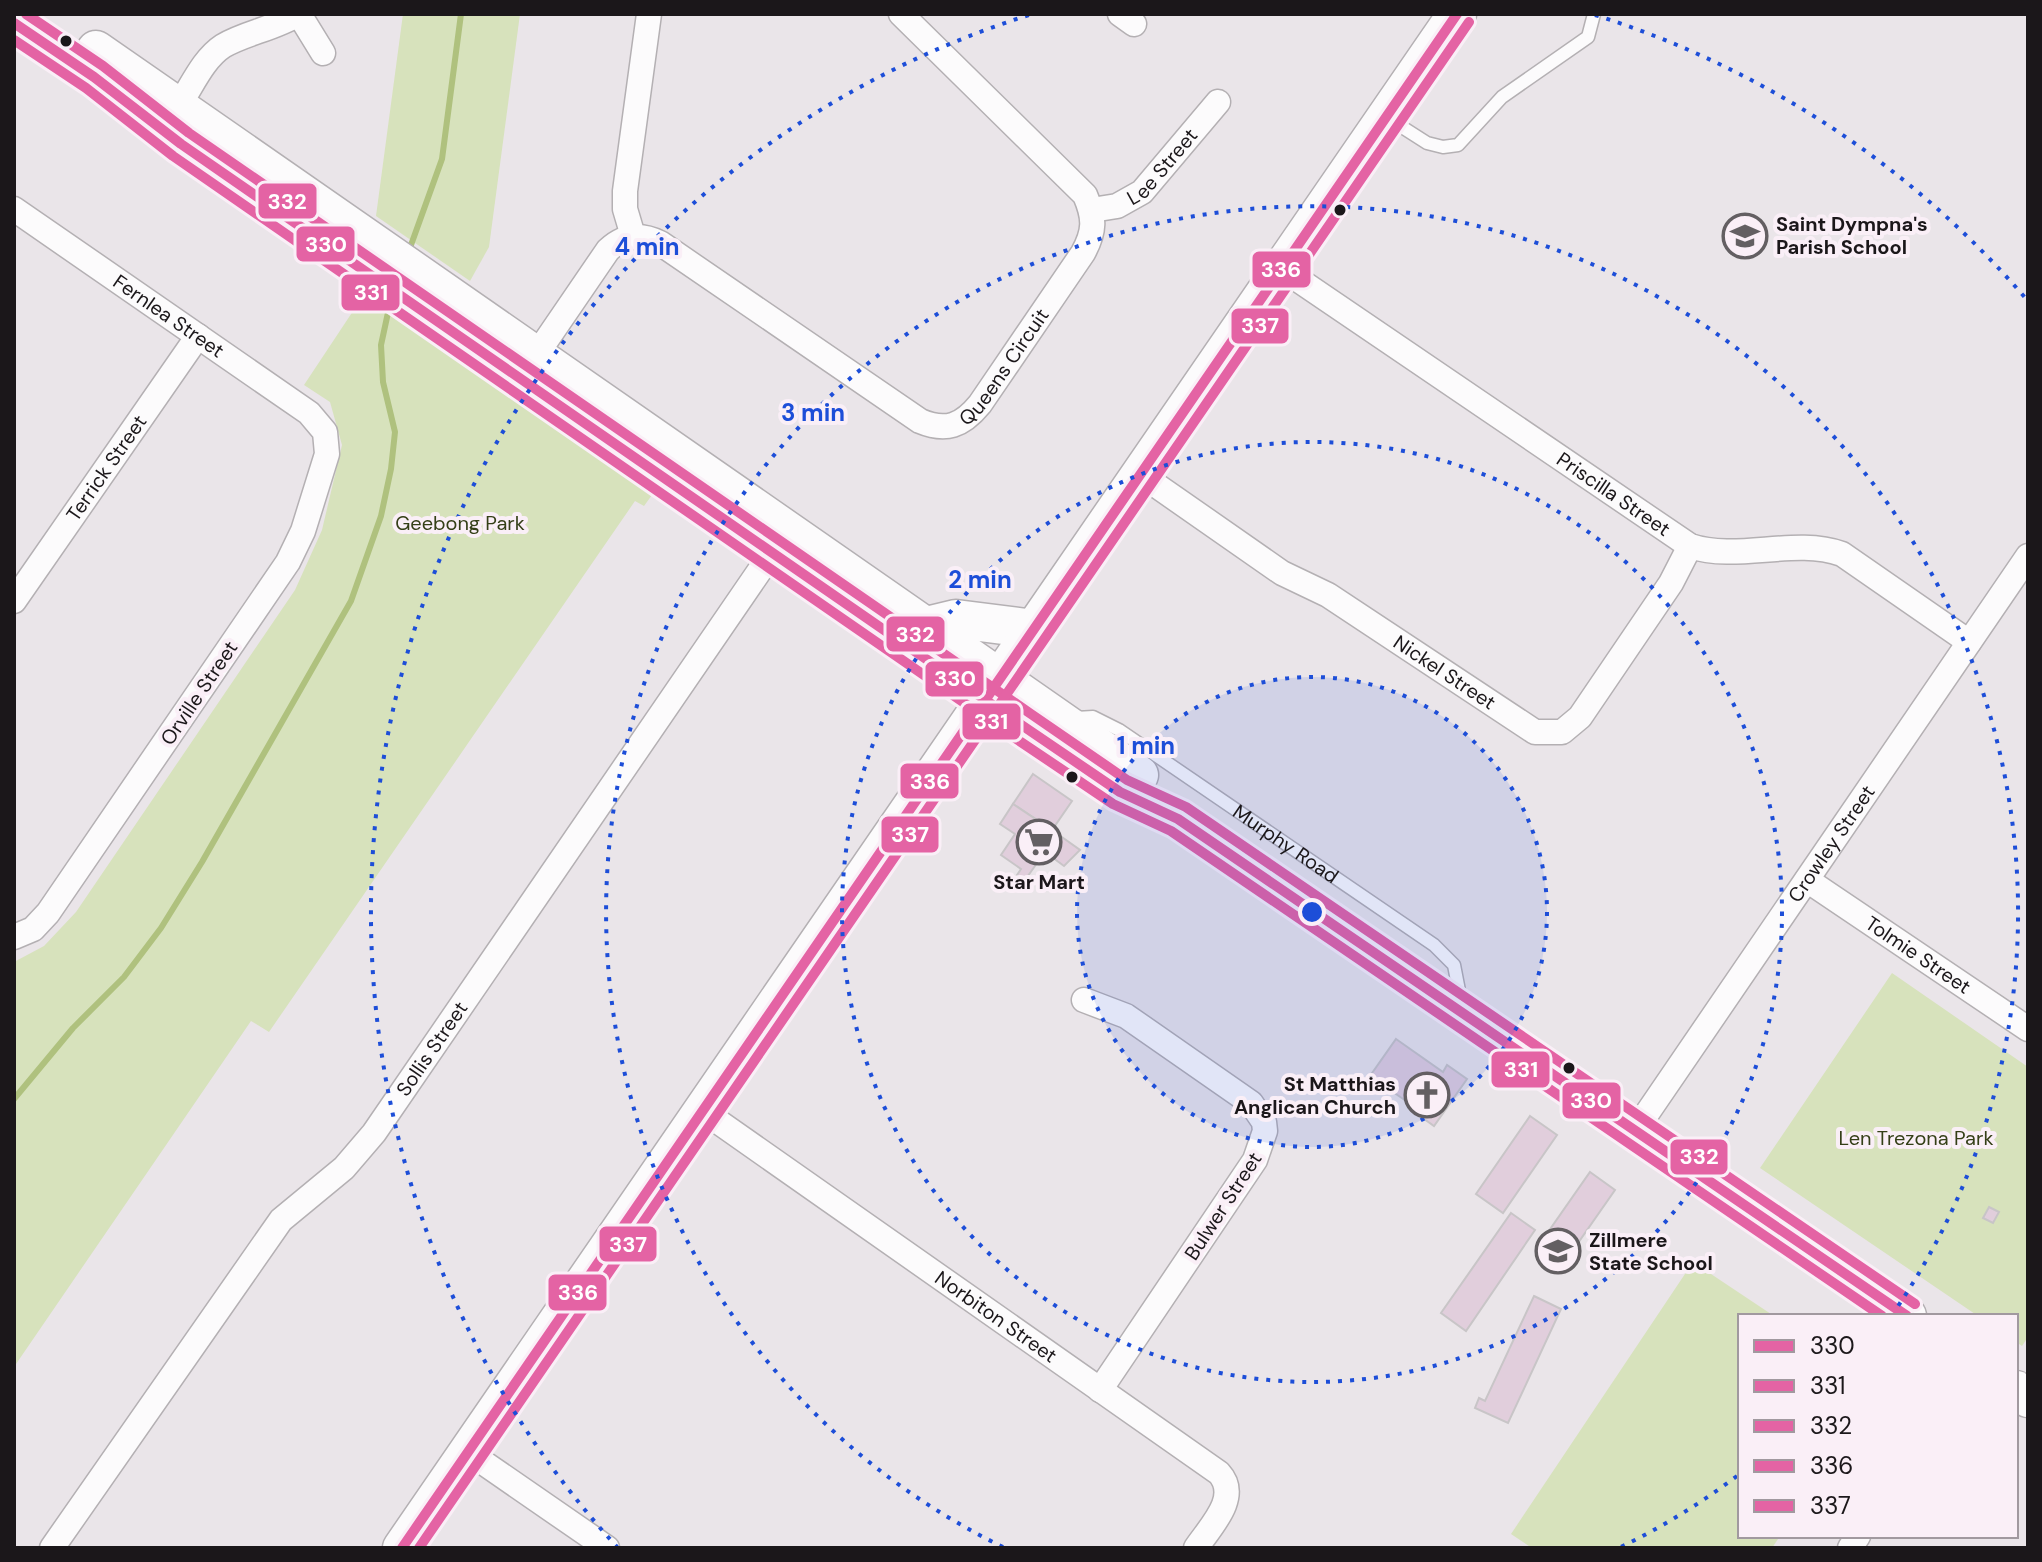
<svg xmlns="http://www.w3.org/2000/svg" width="2042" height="1562" viewBox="0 0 2042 1562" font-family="'DM Sans',sans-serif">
<rect width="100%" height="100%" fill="#eae5e9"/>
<!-- green -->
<g fill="#d7e2bc">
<polygon points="403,14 520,14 489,247 470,281 376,216"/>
<polygon points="363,296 652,495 644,506 635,501 269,1032 251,1021 14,1367 14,962 44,946 76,912 295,590 322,530 342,445 330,402 304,385"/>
<polygon points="1892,973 2028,1067 2028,1337 2022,1346 2016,1342 2016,1316 1978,1316 1760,1168"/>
<polygon points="1693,1262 1774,1316 1740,1316 1740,1536 1780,1536 1772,1548 1532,1548 1511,1534"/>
</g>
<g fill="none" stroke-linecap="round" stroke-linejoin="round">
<!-- stream -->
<g stroke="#afc17e" stroke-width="6">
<polyline points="411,245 442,159 461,14"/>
<polyline points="14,1099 73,1028 124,977 161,928 202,862 351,601 381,516 391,469 395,432 383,382 381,345 389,308"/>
</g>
</g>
<!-- building -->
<g fill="#e1cedc" stroke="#c8c5c7" stroke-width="2">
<polygon points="1033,774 1072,801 1052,830 1013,804"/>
<polygon points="1013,804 1052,830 1080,850 1064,866 1045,852 1025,880 1017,875 1021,869 1001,855 1015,834 1000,824"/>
<polygon points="1396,1039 1443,1072 1447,1065 1467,1079 1434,1126 1420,1116 1422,1112 1370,1076"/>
<polygon points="1530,1116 1557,1135 1503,1213 1476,1194"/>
<polygon points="1590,1172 1615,1190 1564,1263 1539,1245"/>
<polygon points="1989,1207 1999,1212 1993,1223 1983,1218"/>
<polygon points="1511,1213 1535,1230 1466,1331 1441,1313"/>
<polygon points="1534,1296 1561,1309 1508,1423 1475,1408 1479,1398 1485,1401"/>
</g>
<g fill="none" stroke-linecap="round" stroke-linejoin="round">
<!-- lane casing -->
<g stroke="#b4b0b3" stroke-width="15">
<g id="lane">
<polyline points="1391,120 1427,143 1443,147 1458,145 1502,97 1588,37 1594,14"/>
<path id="s1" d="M1076 718 1093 717 1119 730 1434 945 1454 965 1461 1001"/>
</g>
</g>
<!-- street casing -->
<g stroke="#b4b0b3" stroke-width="27">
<g id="street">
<polyline points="299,14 323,53"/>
<polyline points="1120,14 1134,24"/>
<path d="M179 105C192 86 203 59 223 46 244 33 274 29 298 14"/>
<path id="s2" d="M14 209 309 413 325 432 327 454 303 531 288 562 48 913 33 929 14 937"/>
<path id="s3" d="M1092 210 1117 206 1142 192 1218 102"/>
<polyline points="633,236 625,209 625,191 649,14"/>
<path id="s4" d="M1281 268 1690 546C1738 562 1794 537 1842 554L1969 642"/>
<path id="s5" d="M528 367 608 250C624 235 640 233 660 243L920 421C946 432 962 426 980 404L1083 253C1095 231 1095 218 1085 195L901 14"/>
<path id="s6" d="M1140 474 1282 573 1328 595 1535 732H1562L1580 717 1671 583 1690 546"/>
<path id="s7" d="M14 601 198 336"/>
<path id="s8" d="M1807 880 2028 1029"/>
<polyline points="1084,1000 1126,1016 1251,1103 1264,1122 1265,1131 1255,1160 1100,1390"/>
<path id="s9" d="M703 1111 1219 1473C1241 1497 1210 1527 1196 1548"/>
<path id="s10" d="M1635 1131 2028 556"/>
<polyline points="468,1452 607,1548"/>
<path id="s11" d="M52 1548 281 1220 344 1168 374 1133 780 541"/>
<polyline points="1850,1548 1858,1536"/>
</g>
</g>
<!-- primary casing -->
<g stroke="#b4b0b3" stroke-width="41">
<g id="primary">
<polyline points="14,23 94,77 181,144 1023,726 1120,792 1178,819 1907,1316"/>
<polyline points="96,50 1139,775"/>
<polyline points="927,626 956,619 1034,629"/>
<polyline points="2016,1390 2028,1398"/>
<polyline points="402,1548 1457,14"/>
</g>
</g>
<!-- lane -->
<use href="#lane" stroke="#fcfbfc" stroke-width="12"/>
<!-- street -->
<use href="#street" stroke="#fcfbfc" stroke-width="24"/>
<!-- primary -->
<use href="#primary" stroke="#fcfbfc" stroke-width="38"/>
<!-- bus-1 casing -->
<g stroke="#faeff7" stroke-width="16">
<polyline id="bus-1" points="14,23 94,77 181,144 1023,726 1120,792 1178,819 1907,1316"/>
</g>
<!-- bus-2 casing -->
<g stroke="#faeff7" stroke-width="16">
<polyline id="bus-2" points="14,40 86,88 173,156 1015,738 1113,804 1171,831 1882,1316"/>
</g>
<!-- bus-3 casing -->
<g stroke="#faeff7" stroke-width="16">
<polyline id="bus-3" points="26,14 103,66 189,133 1031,714 1127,780 1186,807 1915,1304"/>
</g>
<!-- bus-4 casing -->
<g stroke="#faeff7" stroke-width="16">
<polyline id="bus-4" points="402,1548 1457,14"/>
</g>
<!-- bus-5 casing -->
<g stroke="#faeff7" stroke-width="16">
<polyline id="bus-5" points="419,1548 1469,22"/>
</g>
<!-- bus-1 -->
<use href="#bus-1" stroke="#e463a4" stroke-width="10"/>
<!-- bus-2 -->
<use href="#bus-2" stroke="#e463a4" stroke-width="10"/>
<!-- bus-3 -->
<use href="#bus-3" stroke="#e463a4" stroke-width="10"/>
<!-- bus-4 -->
<use href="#bus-4" stroke="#e463a4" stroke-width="10"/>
<!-- bus-5 -->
<use href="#bus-5" stroke="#e463a4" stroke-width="10"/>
</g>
<!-- distance rings -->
<circle cx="1312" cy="912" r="235" fill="#1d4ed8" fill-opacity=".12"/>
<g fill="none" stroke="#1d4ed8" stroke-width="4" stroke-dasharray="4 8">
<circle cx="1312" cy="912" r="235"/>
<circle cx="1312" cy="912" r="470"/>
<path d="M1737 1476A706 706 0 0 1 1621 1547M1003 1547A706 706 0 1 1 1894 1312"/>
<path d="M618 1548A941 941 0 0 1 1029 15M1595 15A941 941 0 0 1 2028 301"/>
</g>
<!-- icons -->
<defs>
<g id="school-ring" transform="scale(2.3)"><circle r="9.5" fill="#faeff7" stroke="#635f62" stroke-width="1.5"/><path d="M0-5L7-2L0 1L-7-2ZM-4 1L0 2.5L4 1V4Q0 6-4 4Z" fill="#635f62"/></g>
<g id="supermarket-ring" transform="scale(2.3)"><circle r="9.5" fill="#faeff7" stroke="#635f62" stroke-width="1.5"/><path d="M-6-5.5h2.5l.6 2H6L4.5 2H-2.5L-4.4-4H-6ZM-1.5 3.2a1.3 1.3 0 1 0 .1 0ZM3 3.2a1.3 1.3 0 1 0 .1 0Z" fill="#635f62"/></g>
<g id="church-ring" transform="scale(2.3)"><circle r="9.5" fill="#faeff7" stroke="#635f62" stroke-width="1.5"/><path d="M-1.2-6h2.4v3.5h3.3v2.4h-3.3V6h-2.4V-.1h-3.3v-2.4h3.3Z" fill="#635f62"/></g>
</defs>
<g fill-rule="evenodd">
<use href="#school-ring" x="1745" y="236"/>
<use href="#supermarket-ring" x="1039" y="842"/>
<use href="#church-ring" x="1427" y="1095"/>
<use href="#school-ring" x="1558" y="1251"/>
</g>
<!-- markers -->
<g fill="#1b171a" stroke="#faeff7" stroke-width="3">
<circle cx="66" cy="41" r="7"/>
<circle cx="1340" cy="210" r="7"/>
<circle cx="1072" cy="777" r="7"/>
<circle cx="1569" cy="1068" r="7"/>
</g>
<g text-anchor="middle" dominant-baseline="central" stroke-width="8" stroke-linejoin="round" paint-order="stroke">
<!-- street labels -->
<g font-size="20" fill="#1b171a" stroke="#faeff7">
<text stroke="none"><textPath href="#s3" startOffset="86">Lee Street</textPath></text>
<text stroke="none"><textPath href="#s2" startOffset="188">Fernlea Street</textPath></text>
<text stroke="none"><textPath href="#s5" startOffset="626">Queens Circuit</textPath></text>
<text stroke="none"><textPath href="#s7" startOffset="162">Terrick Street</textPath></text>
<text stroke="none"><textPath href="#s4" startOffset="402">Priscilla Street</textPath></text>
<text stroke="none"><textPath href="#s6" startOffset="364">Nickel Street</textPath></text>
<text transform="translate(199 693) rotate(-56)">Orville Street</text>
<text stroke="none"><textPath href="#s1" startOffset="248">Murphy Road</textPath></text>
<text stroke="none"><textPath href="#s10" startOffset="348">Crowley Street</textPath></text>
<text stroke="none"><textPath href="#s8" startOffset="134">Tolmie Street</textPath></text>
<text stroke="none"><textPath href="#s11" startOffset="630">Sollis Street</textPath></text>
<text transform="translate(1223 1206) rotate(-57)">Bulwer Street</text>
<text stroke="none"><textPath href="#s9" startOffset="358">Norbiton Street</textPath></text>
</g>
<!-- poi labels -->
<g font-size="20" font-weight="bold" fill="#1b171a" stroke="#faeff7" text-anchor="start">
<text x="1776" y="224">Saint Dympna's<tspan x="1776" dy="23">Parish School</tspan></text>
<text x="1039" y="882" text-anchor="middle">Star Mart</text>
<text x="1396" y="1084" text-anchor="end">St Matthias<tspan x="1396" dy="23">Anglican Church</tspan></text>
<text x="1589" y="1240">Zillmere<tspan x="1589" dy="23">State School</tspan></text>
</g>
<!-- park labels -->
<g font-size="20" fill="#343f17" stroke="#faeff7">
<text x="460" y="523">Geebong Park</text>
<text x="1916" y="1138">Len Trezona Park</text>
</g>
</g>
<circle cx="1312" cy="912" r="12" fill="#1d4ed8" stroke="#faeff7" stroke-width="4"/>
<g font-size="24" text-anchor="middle" font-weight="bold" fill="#1d4ed8" stroke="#faeff7" stroke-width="8" stroke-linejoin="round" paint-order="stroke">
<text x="647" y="255">4 min</text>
<text x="813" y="421">3 min</text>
<text x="980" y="588">2 min</text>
<text x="1146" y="754">1 min</text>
</g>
<g stroke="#faeff7" stroke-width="3">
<rect x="257" y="182" width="61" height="38" rx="8" fill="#e463a4"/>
<rect x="295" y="225" width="61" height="38" rx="8" fill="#e463a4"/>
<rect x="1251" y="250" width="61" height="39" rx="8" fill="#e463a4"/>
<rect x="340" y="273" width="61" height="39" rx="8" fill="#e463a4"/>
<rect x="1230" y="307" width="60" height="38" rx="8" fill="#e463a4"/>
<rect x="885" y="615" width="61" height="38" rx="8" fill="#e463a4"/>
<rect x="924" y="660" width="61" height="38" rx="8" fill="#e463a4"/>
<rect x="961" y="702" width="61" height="39" rx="8" fill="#e463a4"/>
<rect x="899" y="762" width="61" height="38" rx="8" fill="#e463a4"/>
<rect x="880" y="815" width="60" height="39" rx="8" fill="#e463a4"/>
<rect x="1490" y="1050" width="61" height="39" rx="8" fill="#e463a4"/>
<rect x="1561" y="1081" width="61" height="39" rx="8" fill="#e463a4"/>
<rect x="1669" y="1138" width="60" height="38" rx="8" fill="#e463a4"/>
<rect x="598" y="1225" width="60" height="38" rx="8" fill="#e463a4"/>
<rect x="547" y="1273" width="61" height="39" rx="8" fill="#e463a4"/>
</g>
<g font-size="22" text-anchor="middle" font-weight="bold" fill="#fff">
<text x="287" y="209">332</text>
<text x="326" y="252">330</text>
<text x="1281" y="277">336</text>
<text x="371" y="300">331</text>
<text x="1260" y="333">337</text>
<text x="915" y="642">332</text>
<text x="955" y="686">330</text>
<text x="991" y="729">331</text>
<text x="930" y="789">336</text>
<text x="910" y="842">337</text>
<text x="1521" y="1077">331</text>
<text x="1591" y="1108">330</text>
<text x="1699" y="1164">332</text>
<text x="628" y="1252">337</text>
<text x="578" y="1300">336</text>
</g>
<!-- border -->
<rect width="2042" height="1562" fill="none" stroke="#1b171a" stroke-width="32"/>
<!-- legend -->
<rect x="1738" y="1314" width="280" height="224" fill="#faeff7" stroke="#a1999f" stroke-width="2"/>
<rect x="1754" y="1340" width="40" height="12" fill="#e463a4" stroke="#a1999f" stroke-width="2"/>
<text x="1810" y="1354" font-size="24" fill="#1b171a">330</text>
<rect x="1754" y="1380" width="40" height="12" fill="#e463a4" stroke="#a1999f" stroke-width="2"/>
<text x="1810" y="1394" font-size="24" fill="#1b171a">331</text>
<rect x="1754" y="1420" width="40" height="12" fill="#e463a4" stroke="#a1999f" stroke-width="2"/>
<text x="1810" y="1434" font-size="24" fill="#1b171a">332</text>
<rect x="1754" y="1460" width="40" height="12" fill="#e463a4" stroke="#a1999f" stroke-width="2"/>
<text x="1810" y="1474" font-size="24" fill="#1b171a">336</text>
<rect x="1754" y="1500" width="40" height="12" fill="#e463a4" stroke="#a1999f" stroke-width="2"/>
<text x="1810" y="1514" font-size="24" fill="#1b171a">337</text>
</svg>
